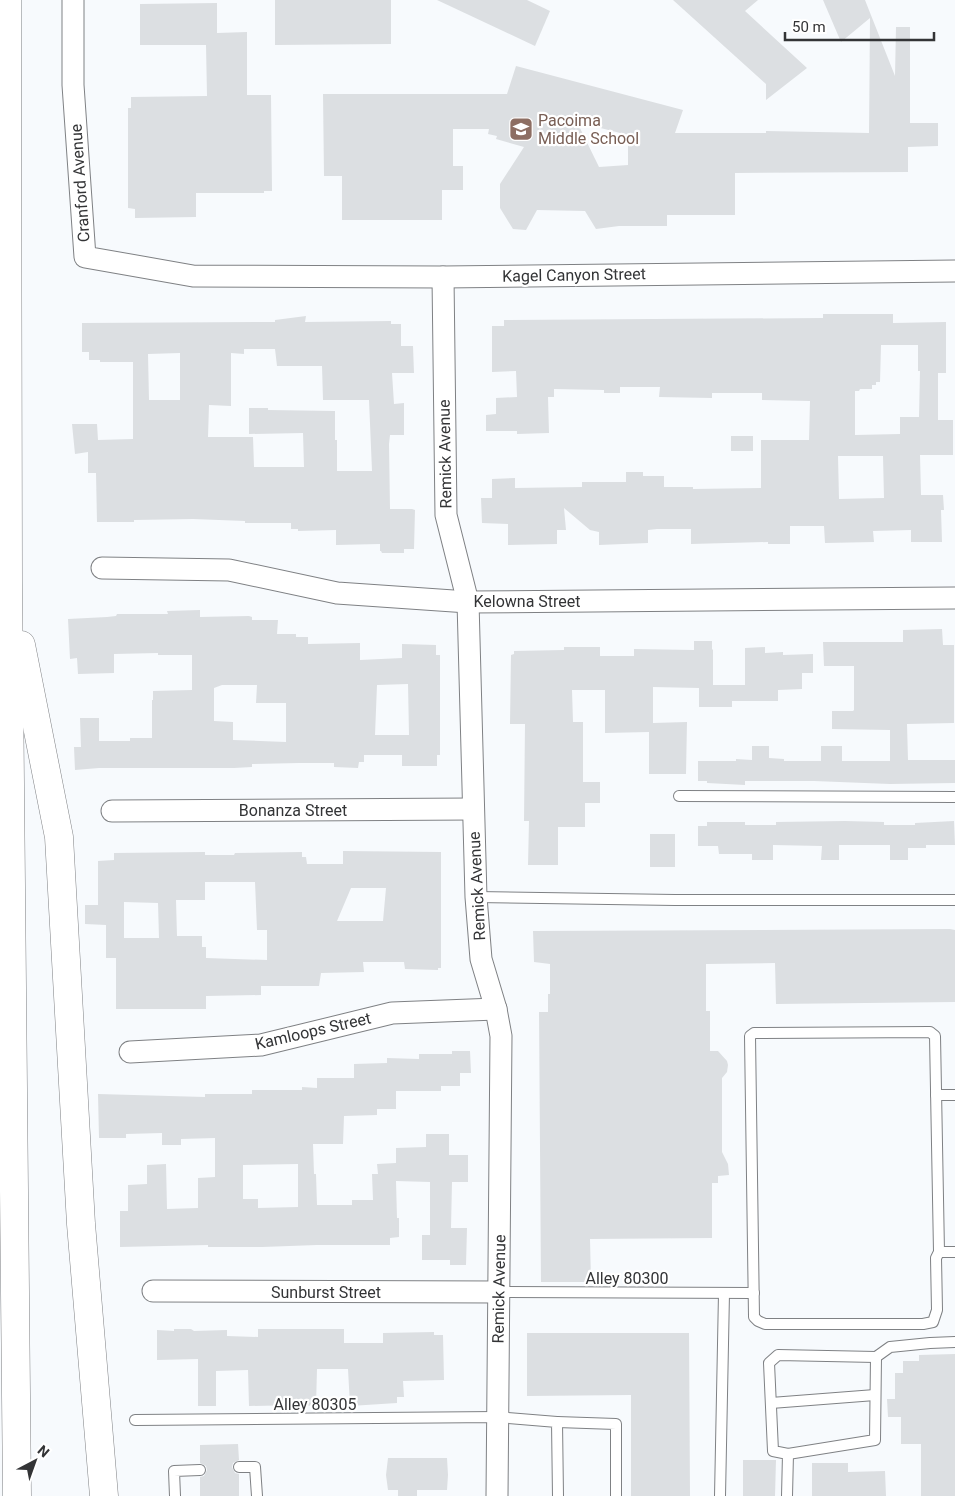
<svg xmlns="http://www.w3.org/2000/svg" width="955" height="1496" viewBox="0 0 955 1496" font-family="Roboto,sans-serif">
<rect width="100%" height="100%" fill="#f7fafd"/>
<!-- building -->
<g fill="#dcdfe2" fill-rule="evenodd">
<polygon points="275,0 391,0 391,44 275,45"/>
<polygon points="437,0 527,0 550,11 535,46"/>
<polygon points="673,0 758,0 745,11 807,68 766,100 766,84"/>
<path d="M823 0H865L895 76 896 27H910V123H938V146L908 147V172L735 173V215H667V226H619L596 229 585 211 537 210 526 230 513 229 500 208V184L524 147 496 139 497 136 488 134 489 129H453V166H463V190H442V220H342V176H324L323 94H507L516 66 683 110 675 133H766V131L869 133 870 18 841 42ZM577 122 628 135V165L599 167Z"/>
<polygon points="217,3 217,33 247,32 247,95 271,95 272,191 264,191 264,193 196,193 196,217 135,218 135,209 128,208 128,108 131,108 131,97 207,96 206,45 140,45 140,4"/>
<path d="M823 314H893V323L946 322V373H938V420H953V455H920L921 495H943L944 510H941L942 542H911V530L873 531 874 542 825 543 824 526H790V544H768V542L691 544V529H657L648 530V543L599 545V532L590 530 564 508 566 530H557V544L508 545V524L482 523 481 498H492V479L515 478V488L582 487V482H626V472H643V476H664V487H693V489L761 488V440H809L810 401 762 400V393H712V398L659 397 660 387H620V393H604V390L554 389V397H548L549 433 517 434V431H486V415L496 414V398L517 397 516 371 492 372V326H504V320L823 318ZM881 345H918V371H920L919 417H900V434L855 435V391H859L860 389H872V385H876V382H880ZM838 456H883L884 498 839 499Z"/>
<path d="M306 316 305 322 391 321V324H401V346H413L414 373H392L394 404 404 403V435H390L389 444 390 509H412L415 510 414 549H404V553H382L381 551H380V544L336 545V530L298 531V529H291V523H245V521L193 519 134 520V522H97L96 473H88V452L75 454 72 424H97L98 440 133 439V362H100V360H89V352H82V323L275 322V320ZM244 349H275L277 366H322L323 400H369L372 471H337V440H335V411L268 410V408H249V434L303 433 304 467H254L253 437H208L209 405 231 406V353L244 354ZM180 353V400H149L148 354Z"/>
<rect x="731" y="436" width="22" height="15"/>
<path d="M200 610V617L249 616 252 617V620H278L277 634H296V637H308V644L360 643V660L402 658V644L436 645V655H440V755H437V766H402V755H364V762H359L358 768 334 767V763H299L252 764V767L234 768H99L75 770 74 747H81L80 718H99V741H130V738H152V700H153V691L192 690V655H158V653L114 654V673L78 674 77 658 70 659 68 619 107 617 116 616 117 614H168L167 611ZM408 684 409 735H375L377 685ZM222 685H257L256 703H286V742L233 740V722L214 721V688Z"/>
<polygon points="942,629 943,645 954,645 954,723 907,724 908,760 955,760 955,783 890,784 814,781 745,781 745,785 707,783 707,781 698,781 698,761 736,761 736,759 752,760 752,746 769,746 769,758 784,759 784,761 821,761 821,746 842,746 842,761 890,761 890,730 832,729 832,711 853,711 854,710 854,666 824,666 823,642 903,642 903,630"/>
<polygon points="694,641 712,641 712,650 713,649 713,685 745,685 745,648 765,647 765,653 783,652 783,655 813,654 813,673 802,673 802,689 778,690 778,701 732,701 732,707 699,707 699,688 653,687 653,723 687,722 686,774 649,774 649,732 605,733 605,690 572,690 573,722 583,722 583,782 600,782 600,803 585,803 585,827 558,827 558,865 528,865 529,821 524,821 525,724 510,724 511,655 514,654 514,651 564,650 564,647 600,647 600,656 634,656 634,649 694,650"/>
<polygon points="845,821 884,822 884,825 915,825 915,823 954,821 955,845 926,845 926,848 908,848 908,860 890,860 890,845 839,845 839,860 821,860 822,846 773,845 773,860 752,860 752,854 719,854 718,846 698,846 698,826 707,826 707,822 745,822 745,825 776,825 776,822"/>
<rect x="650" y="834" width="25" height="33"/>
<path d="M343 851 441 852V968H438V970L405 969 404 962H363L364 972 321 973 319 986H261V995L206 996V1009H116V958H106V925L85 924V905H98V861L114 860V853L205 852V855H234L235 853 302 852V857H306L307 864H343ZM205 882H255L257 930H267V960L206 958V947H202V936H177L176 900H205ZM351 888H386L383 921H337ZM124 902 158 903 159 938H124Z"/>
<polygon points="950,929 955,930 955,1002 776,1004 775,963 706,964 706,1011 710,1011 710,1051 718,1051 727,1061 728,1065 727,1072 722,1078 722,1152 728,1164 729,1175 718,1176 718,1183 712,1183 712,1238 590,1239 591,1282 541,1282 539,1012 548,1012 548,994 550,994 550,964 534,962 533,931"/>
<path d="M452 1051H470L471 1073H460V1086H441V1091H396V1109H377V1115L344 1116 343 1144H313L314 1174H316L317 1205H352V1200H373L372 1174H378L377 1164 396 1163V1148L426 1147V1134H449V1155H468V1182H452L451 1228H467L466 1265H450V1260H422V1235H430V1182L396 1181 397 1218H399V1237L390 1238V1245H317L262 1247H208V1245L120 1247V1211H128V1185L147 1184V1165L166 1164 167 1209 198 1208V1178L215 1177V1138L181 1139V1145H162V1133L126 1134V1138H99L98 1094 205 1097V1094H252V1090H302V1087L317 1088V1078H354V1064L387 1063V1058L419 1059V1054H452ZM298 1164V1207L258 1208V1199H243V1165Z"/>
<polygon points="174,1329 191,1329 194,1331 227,1330 227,1336 258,1337 258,1329 344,1329 344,1343 383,1343 383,1333 434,1332 434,1335 443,1335 444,1380 403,1381 404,1397 397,1397 397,1403 350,1406 348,1369 317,1369 316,1406 298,1405 249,1406 248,1370 216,1371 216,1406 198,1406 198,1359 157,1360 157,1330 174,1331"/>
<polygon points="527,1333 689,1333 690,1496 631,1496 631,1395 527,1396"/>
<polygon points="955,1354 955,1496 921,1496 921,1444 901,1444 901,1417 888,1417 887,1399 895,1399 895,1373 903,1373 903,1361 919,1361 919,1355"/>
<polygon points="238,1444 239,1460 233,1463 232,1467 235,1473 239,1474 239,1496 200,1496 200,1477 204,1476 207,1470 206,1466 200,1463 200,1445"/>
<polygon points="388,1458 447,1458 448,1475 447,1490 417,1490 417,1496 398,1496 398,1490 388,1490 386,1475"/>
<polygon points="743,1460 776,1460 775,1496 743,1496"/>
<polygon points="812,1463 848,1463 848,1472 885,1471 886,1496 812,1496"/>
</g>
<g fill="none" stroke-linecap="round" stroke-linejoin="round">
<!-- lane casing -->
<g stroke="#7f8184" stroke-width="12">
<g id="lane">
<polyline points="679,796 955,797"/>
<polyline points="476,897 675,900 955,900"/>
<polygon points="930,1032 935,1036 939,1252 936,1258 937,1310 933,1322 923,1324 765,1324 758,1321 754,1317 750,1036 754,1033 761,1033"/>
<polyline points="936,1095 955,1095"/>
<polyline points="939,1252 955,1252"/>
<polyline points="499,1292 754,1293"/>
<polyline points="771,1403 875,1395"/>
<polyline points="135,1420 497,1417 557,1422 558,1496"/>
<polyline points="557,1422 616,1424 616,1496"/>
<polyline points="788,1454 875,1440 876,1357"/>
<polyline points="239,1467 255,1467 257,1496"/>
<polyline points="175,1496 174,1471 200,1470"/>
<polyline points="720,1496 724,1293"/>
<polyline points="787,1496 788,1454 773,1451 769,1363 778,1355 876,1357 890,1347 930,1343 955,1342"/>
</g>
</g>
<!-- street casing -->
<g stroke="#7f8184" stroke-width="23">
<g id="street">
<polyline points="73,0 73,85 85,257 193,276 443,277 955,271"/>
<polyline points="443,277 446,515 468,602 476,897 481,959 496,1009 501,1036 497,1496"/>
<polyline points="102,568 229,570 337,593 468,602 955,598"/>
<polyline points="112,811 473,809"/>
<polyline points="130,1052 261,1045 392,1013 496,1009"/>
<polyline points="153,1291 499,1292"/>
</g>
</g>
<!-- highway casing -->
<g stroke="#7f8184" stroke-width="29">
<g id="highway">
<polyline points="7,0 8,581 17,1496"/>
<polyline points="21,645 59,837 81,1224 104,1496"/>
</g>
</g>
<!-- lane -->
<use href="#lane" stroke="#fff" stroke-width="10"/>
<!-- street -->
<use href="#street" stroke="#fff" stroke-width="21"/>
<!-- highway -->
<use href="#highway" stroke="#fff" stroke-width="28"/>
</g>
<!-- icons -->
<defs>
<g id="school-square" transform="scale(1.25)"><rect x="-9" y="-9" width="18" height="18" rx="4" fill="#8d6e63" stroke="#fff"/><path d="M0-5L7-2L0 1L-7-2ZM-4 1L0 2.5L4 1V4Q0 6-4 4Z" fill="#fff"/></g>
</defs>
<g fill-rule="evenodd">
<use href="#school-square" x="521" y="129"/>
</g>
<g text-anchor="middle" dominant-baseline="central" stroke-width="4.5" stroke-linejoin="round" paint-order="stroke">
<!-- education labels -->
<g font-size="16" fill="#785e54" stroke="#fff" text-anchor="start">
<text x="538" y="120">Pacoima<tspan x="538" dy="18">Middle School</tspan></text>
</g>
<!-- street labels -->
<g font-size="16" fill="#333436" stroke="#fff">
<text transform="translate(80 183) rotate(-94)">Cranford Avenue</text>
<text transform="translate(574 275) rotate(-1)">Kagel Canyon Street</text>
<text transform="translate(445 454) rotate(-91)">Remick Avenue</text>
<text x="527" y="601">Kelowna Street</text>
<text x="293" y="810">Bonanza Street</text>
<text transform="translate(477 886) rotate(-93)">Remick Avenue</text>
<text transform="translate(313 1031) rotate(-13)">Kamloops Street</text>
<text x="627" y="1278">Alley 80300</text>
<text transform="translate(499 1289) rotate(-89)">Remick Avenue</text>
<text x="326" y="1292">Sunburst Street</text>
<text x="315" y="1404">Alley 80305</text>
</g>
</g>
<!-- north arrow -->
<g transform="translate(35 1461) rotate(41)" stroke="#ffffff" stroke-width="4" paint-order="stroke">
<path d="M0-4L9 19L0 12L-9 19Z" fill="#333436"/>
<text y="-8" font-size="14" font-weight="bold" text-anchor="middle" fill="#333436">N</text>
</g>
<!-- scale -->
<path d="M785 32v8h149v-8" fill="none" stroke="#333436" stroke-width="2.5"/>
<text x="792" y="32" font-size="15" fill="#333436" stroke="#ffffff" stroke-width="4" paint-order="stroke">50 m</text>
</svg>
